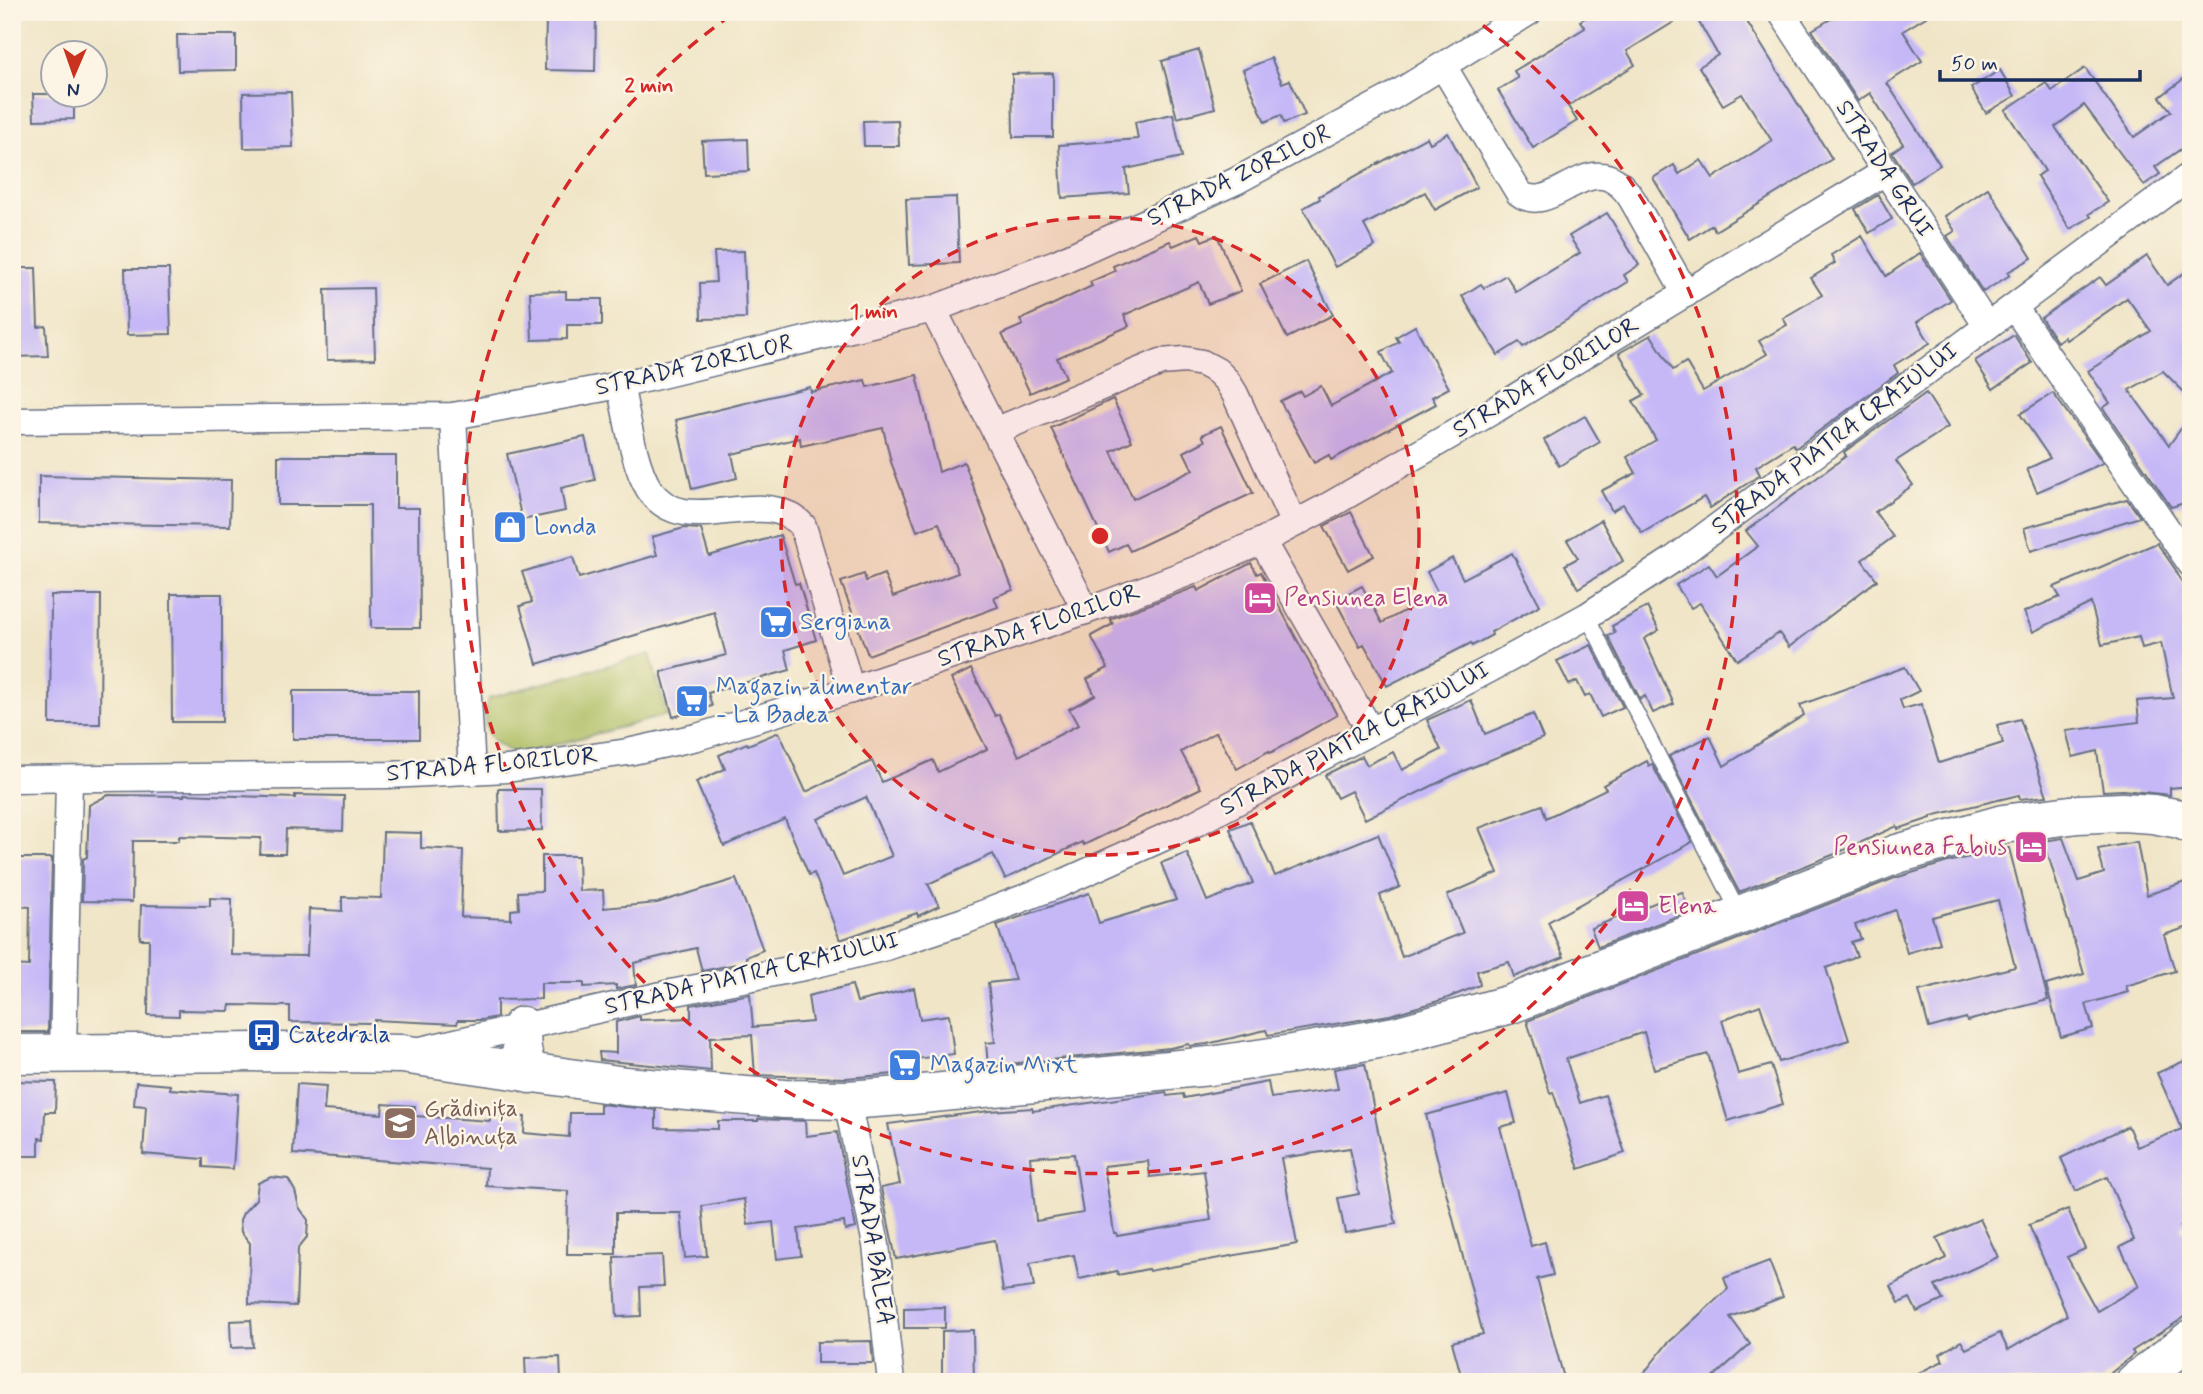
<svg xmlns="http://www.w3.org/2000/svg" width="2203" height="1394" viewBox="0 0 2203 1394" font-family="Mynerve,sans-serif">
<rect width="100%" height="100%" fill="#fcf5e5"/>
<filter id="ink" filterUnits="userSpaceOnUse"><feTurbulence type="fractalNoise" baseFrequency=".0143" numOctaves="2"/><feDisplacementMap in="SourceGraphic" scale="14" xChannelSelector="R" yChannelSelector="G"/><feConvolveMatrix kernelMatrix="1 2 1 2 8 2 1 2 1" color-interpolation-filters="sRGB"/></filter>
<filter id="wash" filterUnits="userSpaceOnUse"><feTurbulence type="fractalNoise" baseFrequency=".00686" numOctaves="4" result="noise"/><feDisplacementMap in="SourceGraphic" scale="28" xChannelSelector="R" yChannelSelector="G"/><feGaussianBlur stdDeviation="1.57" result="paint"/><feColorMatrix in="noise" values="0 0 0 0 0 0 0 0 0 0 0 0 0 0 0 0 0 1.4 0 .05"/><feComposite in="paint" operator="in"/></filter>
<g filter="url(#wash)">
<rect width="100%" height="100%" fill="#f0e5c7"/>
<!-- green -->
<path fill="#acbc5f" stroke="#64765e" stroke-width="2" d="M650 654 667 715 520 754C490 747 478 728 489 698Z"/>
<g id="blocks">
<!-- building -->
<g fill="#c6b8f7" fill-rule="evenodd">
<polygon points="1595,12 1690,12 1627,51 1635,65 1568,106 1577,121 1533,148 1498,90 1518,78 1514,71 1585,28 1580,21"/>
<polygon points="1693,12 1741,12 1832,159 1715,231 1712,225 1690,239 1653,178 1674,165 1679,174 1701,160 1713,178 1772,141 1742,94 1723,105 1699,67 1718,55"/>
<polygon points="1843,12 1934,12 1903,31 1922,61 1887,83 1940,165 1912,183 1892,152 1903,144 1870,93 1858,101 1812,30"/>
<polygon points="546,17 596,17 595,71 545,70"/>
<polygon points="177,35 236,35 236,70 178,71"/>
<polygon points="1199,50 1215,108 1177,118 1162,61"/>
<polygon points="1271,58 1282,83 1290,80 1305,115 1284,123 1281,115 1265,122 1243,70"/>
<polygon points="2085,68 2134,137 2171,111 2160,97 2191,73 2191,142 2155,167 2160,174 2144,185 2084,105 2055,127 2108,202 2089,214 2091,217 2070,229 2037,176 2045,171 2005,110 2046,83 2052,91"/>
<polygon points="2000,70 2015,96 1986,113 1971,88"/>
<polygon points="1053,73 1053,137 1013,137 1012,74"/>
<polygon points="291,92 293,147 244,148 243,93"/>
<polygon points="33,94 74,94 74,119 34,120"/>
<polygon points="1173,114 1182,157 1126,169 1129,193 1062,198 1059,145 1138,139 1135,122"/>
<polygon points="898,120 899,146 864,146 863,121"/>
<polygon points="1448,133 1477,187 1435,210 1425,192 1364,225 1375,246 1335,267 1303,208 1320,199 1319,196 1427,137 1430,143"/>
<polygon points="748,139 749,171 704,173 702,141"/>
<polygon points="1988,188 2032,258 2008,272 2010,275 1983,292 1947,236 1955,231 1945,216"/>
<polygon points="1878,195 1892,219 1869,233 1855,209"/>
<polygon points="956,197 959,263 909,265 906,199"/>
<polygon points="1607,213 1639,265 1624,275 1628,282 1523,347 1519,342 1498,355 1462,296 1481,284 1484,288 1506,275 1516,292 1580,253 1569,236"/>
<polygon points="1199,235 1202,241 1217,235 1241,291 1208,304 1199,282 1124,315 1129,326 1057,358 1066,377 1030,393 1002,334 1023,325 1020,320 1092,286 1090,282 1115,271 1113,266 1170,241 1173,246"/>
<polygon points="1862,236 1886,276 1920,253 1951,300 1917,322 1930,343 1894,365 1898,373 1796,448 1793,444 1756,467 1760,475 1710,508 1704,497 1642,533 1623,504 1612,511 1601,491 1636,473 1627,457 1656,440 1633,401 1644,395 1619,353 1651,335 1673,370 1686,362 1703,391 1767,354 1759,341 1787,325 1783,318 1822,295 1811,278 1835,263 1831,255"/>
<polygon points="744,251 746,318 701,319 700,283 716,282 714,252"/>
<polygon points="2147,256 2167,285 2191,268 2191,399 2163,371 2129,390 2169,445 2191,415 2191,501 2171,507 2103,408 2110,403 2088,371 2151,331 2127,298 2066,340 2064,337 2057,342 2041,318 2100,277 2106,285"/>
<polygon points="1306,261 1333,315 1287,338 1260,284"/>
<polygon points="12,268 36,268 38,327 46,326 48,356 12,357"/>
<polygon points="125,269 169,269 171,334 127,335"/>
<polygon points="373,288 375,359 327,360 325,289"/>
<polygon points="566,291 566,299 602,299 602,325 567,325 567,339 532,340 530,292"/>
<polygon points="1415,326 1449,388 1432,397 1436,404 1331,460 1329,455 1314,463 1280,401 1300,391 1303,396 1321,386 1331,406 1392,373 1381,352 1399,342 1396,337"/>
<polygon points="2014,335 2032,363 1993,389 1975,361"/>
<polygon points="917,375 939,472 964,462 1013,590 994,597 998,607 868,655 841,582 864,574 866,581 884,574 893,597 958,573 939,523 917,531 891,462 883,428 801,446 800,438 732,454 737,478 692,489 676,420 810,387 811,392 865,380 867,387"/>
<polygon points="1926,393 1948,427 1896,461 1913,485 1875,512 1893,537 1862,560 1877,580 1789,647 1779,633 1737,660 1700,603 1691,608 1676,585 1709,564 1717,576 1758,546 1746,531 1846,456 1844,452"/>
<polygon points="2053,393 2103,463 2037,492 2027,469 2050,458 2020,414"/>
<polygon points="1113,399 1132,441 1111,451 1133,499 1193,470 1184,452 1205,441 1202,435 1221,426 1253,493 1130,551 1126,544 1109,552 1051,428"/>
<polygon points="1585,416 1600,442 1559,466 1544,440"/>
<polygon points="585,437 595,480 561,488 565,511 522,520 507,454"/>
<polygon points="278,456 396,456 396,508 419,508 420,628 371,628 370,505 278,505"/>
<polygon points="39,476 231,480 230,526 39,523"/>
<polygon points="2127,499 2140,517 2031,551 2024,528"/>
<polygon points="1351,512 1374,556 1348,570 1324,526"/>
<polygon points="1601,520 1623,561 1578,588 1565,565 1578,558 1567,540"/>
<polygon points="684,528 701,529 709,556 780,535 795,584 799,583 816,640 785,650 790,670 708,693 712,706 673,717 661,672 726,655 714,612 537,664 520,606 532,602 522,572 573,557 579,578 657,555 652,537"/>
<polygon points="2157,543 2175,569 2191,600 2191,786 2170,788 2170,795 2123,790 2103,791 2097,751 2073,757 2066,731 2139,722 2137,701 2173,698 2161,643 2142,648 2139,637 2102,645 2091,603 2033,632 2024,612 2060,597 2054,587"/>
<polygon points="1512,553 1540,605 1491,632 1492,635 1472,646 1471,643 1387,686 1364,644 1360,647 1335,600 1362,586 1382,623 1438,593 1427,572 1452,558 1463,579"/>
<path d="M1251 563 1257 574 1261 572 1337 715 1270 753 1269 751 1237 769 1216 732 1181 752 1201 788 1084 845 1082 842 1005 879 993 854 928 884 939 906 918 916 917 913 840 940 814 873 809 875 785 819 724 846 696 782 725 769 719 755 747 743 748 745 779 732 806 792 872 761 882 782 933 760 938 772 987 749 951 679 971 669 995 716 999 714 1019 756 1078 725 1069 709 1095 695 1087 679 1108 668 1091 636 1113 624 1110 619 1196 587 1198 591ZM866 797 892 856 843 876 818 819Z"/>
<polygon points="171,594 222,594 222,722 172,722"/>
<polygon points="51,595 101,595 100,724 50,724"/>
<polygon points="1647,607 1659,630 1644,639 1674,704 1653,713 1645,696 1640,699 1608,636 1615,633 1612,626"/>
<polygon points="1591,645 1623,707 1601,717 1590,694 1585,697 1577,681 1569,685 1557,661"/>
<polygon points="1905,667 1919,691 1900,700 1903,709 1921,704 1939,763 2003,743 1997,725 2020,719 2047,796 2020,799 2019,795 1931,816 1931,818 1898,829 1897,826 1835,854 1739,892 1669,756 1710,736 1724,766 1804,715 1800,705"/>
<rect x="293" y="691" width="126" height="48"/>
<polygon points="1471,700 1485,734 1533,714 1543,738 1456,774 1365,819 1351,791 1337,798 1325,775 1362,756 1367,765 1393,752 1402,770 1441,750 1427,720"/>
<polygon points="1647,761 1649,766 1652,764 1692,842 1548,922 1564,957 1514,977 1509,962 1477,971 1480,985 1445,999 1390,1015 1268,1035 1266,1030 1207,1044 1190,1046 1189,1044 1170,1048 988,1066 986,1043 995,1042 988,983 1015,980 997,925 1089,893 1099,923 1176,900 1161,863 1187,853 1207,901 1253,883 1230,829 1250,821 1275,876 1378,834 1400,887 1380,895 1402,957 1463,933 1447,895 1498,873 1479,828 1542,805 1546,818 1606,789 1603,785"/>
<polygon points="498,789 541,789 542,830 499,831"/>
<polygon points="184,794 295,798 295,795 344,796 343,831 286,829 285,854 260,854 261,838 179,836 179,841 133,841 132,902 82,901 83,859 87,857 89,805 108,795 184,796"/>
<polygon points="383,832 421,833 421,848 463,850 461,917 511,919 511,910 519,909 518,892 542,891 542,856 578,856 579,891 603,890 604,908 657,903 736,879 763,950 746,957 746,962 702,971 696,948 634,963 636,985 616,989 616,985 584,987 584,983 541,983 541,999 497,1000 497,1017 481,1020 458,1020 457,1024 374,1020 374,1023 290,1022 290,1006 230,1005 229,1011 179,1010 179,1016 148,1015 149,939 140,939 141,905 210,906 210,898 232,899 231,955 307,956 309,909 342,911 342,897 381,898"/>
<polygon points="2063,838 2079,881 2104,873 2098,849 2137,842 2147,895 2191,880 2191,926 2164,935 2175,971 2126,986 2128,992 2086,1004 2093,1028 2061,1037 2046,985 2084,974 2044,841"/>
<polygon points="2009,848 2048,1000 1967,1021 1966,1018 1929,1028 1919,991 2015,967 1998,900 1932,917 1940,943 1907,953 1895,910 1855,925 1861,939 1851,942 1857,956 1826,968 1849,1040 1779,1062 1760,1005 1722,1020 1738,1074 1771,1065 1783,1104 1728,1121 1708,1054 1654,1069 1644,1032 1566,1059 1580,1103 1605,1095 1625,1153 1579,1169 1553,1092 1550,1093 1527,1021 1895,878 1948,862"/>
<polygon points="14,858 52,858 48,1032 12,1032 12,965 29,966 30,907 15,906"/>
<polygon points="1682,892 1690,911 1598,947 1591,928"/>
<polygon points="852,985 857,1002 914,988 920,1019 949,1015 954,1054 915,1059 918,1072 846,1078 755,1075 752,1035 710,1037 711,1071 600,1060 599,1052 616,1053 616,1022 640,1016 640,1020 691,1018 691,1005 750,994 753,1027 812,1022 808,996"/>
<polygon points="2191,1058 2191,1219 2180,1227 2191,1242 2191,1313 2132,1351 2134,1354 2100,1382 1900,1382 1943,1361 1940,1354 1961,1341 1966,1349 2000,1333 2008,1350 2067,1315 2029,1225 2068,1209 2085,1249 2067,1257 2097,1311 2139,1286 2120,1247 2134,1240 2107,1177 2076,1191 2061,1158 2128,1126 2137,1147 2182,1129 2157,1073"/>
<path d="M1365 1064 1396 1224 1345 1233 1338 1198 1359 1194 1350 1148 1281 1158 1297 1244 1149 1271 1148 1269 1118 1275 1117 1271 1079 1279 1074 1255 1030 1263 1034 1287 1003 1291 995 1240 896 1259 881 1188 900 1184 888 1124 989 1111 1032 1108 1033 1111 1166 1092 1167 1096 1183 1094 1184 1098 1268 1082 1271 1098 1338 1089 1334 1069ZM1074 1154 1083 1213 1036 1221 1030 1157ZM1148 1161 1150 1177 1204 1171 1211 1220 1117 1236 1116 1233H1114L1104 1166Z"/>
<polygon points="12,1081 56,1082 55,1112 45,1112 44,1139 39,1138 39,1156 18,1156 18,1140 12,1140"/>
<polygon points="136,1082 170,1085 170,1089 238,1094 233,1169 203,1167 203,1159 143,1154 146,1106 134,1105"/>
<polygon points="297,1084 326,1086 324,1110 382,1114 383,1104 415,1106 415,1116 490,1121 490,1115 525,1117 524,1133 569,1137 570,1113 600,1113 600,1104 656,1110 656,1128 718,1129 718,1121 758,1121 758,1119 805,1121 806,1136 837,1132 856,1228 845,1230 844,1222 798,1229 801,1256 777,1259 773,1222 748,1225 744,1199 702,1206 707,1256 685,1258 681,1213 616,1213 616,1254 567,1254 568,1191 486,1186 487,1168 293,1154"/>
<polygon points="1508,1093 1516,1123 1500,1127 1531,1246 1545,1242 1553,1275 1537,1279 1565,1382 1463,1382 1452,1342 1483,1334 1426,1115"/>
<polygon points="271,1177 288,1179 295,1191 299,1207 308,1220 307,1237 298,1248 296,1306 249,1304 250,1243 241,1232 240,1220 243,1213 256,1199 258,1183"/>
<polygon points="1980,1219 1998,1257 1935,1286 1943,1300 1917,1312 1910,1298 1899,1303 1891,1286 1946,1258 1937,1238"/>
<polygon points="662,1255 664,1286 640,1287 641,1316 617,1317 614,1257"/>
<polygon points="1769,1261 1783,1297 1730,1317 1750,1344 1708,1382 1637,1382 1667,1344 1728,1289 1724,1278"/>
<polygon points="945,1307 945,1328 904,1328 904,1308"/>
<polygon points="251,1320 253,1347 231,1348 230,1321"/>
<polygon points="973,1330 974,1382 942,1382 942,1331"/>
<polygon points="871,1341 873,1363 817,1363 817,1342"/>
<polygon points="560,1357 561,1382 526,1382 525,1358"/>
</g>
</g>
</g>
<g filter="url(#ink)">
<use href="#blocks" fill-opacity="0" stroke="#666f83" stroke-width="2"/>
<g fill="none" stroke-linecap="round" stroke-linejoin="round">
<!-- lane casing -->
<g stroke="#666f83" stroke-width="17">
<polyline id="lane" points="1587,616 1740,915"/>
</g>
<!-- street casing -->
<g stroke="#666f83" stroke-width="29">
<g id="street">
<polyline points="1781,12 1987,326"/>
<path d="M1443 66 1519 193C1554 220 1592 138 1632 199L1686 294"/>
<polyline points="2014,307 2191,564"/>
<polyline points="933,309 1086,611"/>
<path d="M620 385C627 414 633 464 649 489 685 544 762 481 803 526L851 690"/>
<polyline points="453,416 472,772"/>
<polyline points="12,421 453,416 620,385 933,309 1056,263 1236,181 1390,98 1529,12"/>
<polyline points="995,431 1161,362 1185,360 1202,363 1217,371 1227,381 1235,394 1294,524"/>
<polyline points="1262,541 1370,730"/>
<polyline points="12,779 389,775 507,769 628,752 697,737 851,690 1103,605 1195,570 1262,541 1330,505 1496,409 1885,172"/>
<polyline points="421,1050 671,993 804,967 886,947 964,921 1060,884 1196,823 1490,669 1587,616 1674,559 2191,175"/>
<polyline points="63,1053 69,779"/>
<polyline points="847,1100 876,1245 891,1382"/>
</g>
</g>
<!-- secondary casing -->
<g stroke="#666f83" stroke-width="41">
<g id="secondary">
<path d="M522 1026C520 1044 522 1057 530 1074"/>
<polyline points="12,1054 278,1052 402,1054 625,1086 784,1099 847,1100 902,1096 1210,1066 1292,1054 1395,1036 1511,1004 1897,854 2003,824 2078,814 2122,812 2153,814 2180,819 2191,824"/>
<polyline points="2135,1382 2191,1339"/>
</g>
</g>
<!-- lane -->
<use href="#lane" stroke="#fff" stroke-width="14"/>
<!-- street -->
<use href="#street" stroke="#fff" stroke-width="26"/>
<!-- secondary -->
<use href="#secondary" stroke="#fff" stroke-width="38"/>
</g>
</g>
<!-- distance rings -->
<circle cx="1100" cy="536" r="319" fill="#d62828" fill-opacity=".12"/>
<g fill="none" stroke="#d62828" stroke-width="3.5" stroke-dasharray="12 9">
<circle cx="1100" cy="536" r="319"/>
<path d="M1466 13A638 638 0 1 1 734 13"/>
</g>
<!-- icons -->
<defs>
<g id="shop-square" transform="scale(1.75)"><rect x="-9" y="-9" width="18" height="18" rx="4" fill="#3f7fe0" stroke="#fcf5e5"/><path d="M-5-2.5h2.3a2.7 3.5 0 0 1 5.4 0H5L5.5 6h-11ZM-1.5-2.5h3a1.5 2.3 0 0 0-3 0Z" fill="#fff"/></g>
<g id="hotel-square" transform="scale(1.75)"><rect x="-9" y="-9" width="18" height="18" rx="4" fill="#d1479c" stroke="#fcf5e5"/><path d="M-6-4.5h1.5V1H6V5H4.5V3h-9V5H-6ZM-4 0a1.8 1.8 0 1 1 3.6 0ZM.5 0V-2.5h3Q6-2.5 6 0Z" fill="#fff"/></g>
<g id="supermarket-square" transform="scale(1.75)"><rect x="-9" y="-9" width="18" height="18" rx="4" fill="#3f7fe0" stroke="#fcf5e5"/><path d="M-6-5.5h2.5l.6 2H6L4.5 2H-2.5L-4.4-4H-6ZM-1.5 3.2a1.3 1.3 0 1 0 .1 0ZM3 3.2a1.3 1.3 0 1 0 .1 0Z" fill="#fff"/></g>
<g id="bus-square" transform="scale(1.75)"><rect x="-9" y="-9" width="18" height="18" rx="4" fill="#1a4fb4" stroke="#fcf5e5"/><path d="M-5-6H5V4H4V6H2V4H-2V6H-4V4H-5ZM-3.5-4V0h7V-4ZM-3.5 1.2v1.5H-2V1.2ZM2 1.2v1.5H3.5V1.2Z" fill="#fff"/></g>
<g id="school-square" transform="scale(1.75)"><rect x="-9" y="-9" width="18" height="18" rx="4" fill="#8d6e63" stroke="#fcf5e5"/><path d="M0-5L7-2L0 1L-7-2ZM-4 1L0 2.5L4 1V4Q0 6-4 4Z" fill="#fff"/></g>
</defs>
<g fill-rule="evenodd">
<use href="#shop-square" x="510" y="527"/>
<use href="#hotel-square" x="1260" y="598"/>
<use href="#supermarket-square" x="776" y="622"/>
<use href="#supermarket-square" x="692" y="701"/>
<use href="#hotel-square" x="2031" y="847"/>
<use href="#hotel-square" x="1633" y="906"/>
<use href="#bus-square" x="264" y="1035"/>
<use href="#supermarket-square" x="905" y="1065"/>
<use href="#school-square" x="400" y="1123"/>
</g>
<g text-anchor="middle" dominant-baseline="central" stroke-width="5" stroke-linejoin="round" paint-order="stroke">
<!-- street labels -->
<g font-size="24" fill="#1b2f5e" stroke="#fcf5e5">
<text transform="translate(1884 169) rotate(57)">STRADA GRUI</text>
<text transform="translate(1239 176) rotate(-26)">STRADA ZORILOR</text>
<text transform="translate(694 366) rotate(-13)">STRADA ZORILOR</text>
<text transform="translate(1546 378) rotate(-31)">STRADA FLORILOR</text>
<text transform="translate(1835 439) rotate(-37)">STRADA PIATRA CRAIULUI</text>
<text transform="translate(1039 626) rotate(-19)">STRADA FLORILOR</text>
<text transform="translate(1355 739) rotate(-28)">STRADA PIATRA CRAIULUI</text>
<text transform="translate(492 765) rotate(-5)">STRADA FLORILOR</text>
<text transform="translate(752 974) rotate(-13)">STRADA PIATRA CRAIULUI</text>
<text transform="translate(872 1240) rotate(81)">STRADA BÂLEA</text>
</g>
<!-- shop labels -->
<g font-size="24" fill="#366cbe" stroke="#fcf5e5" text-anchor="start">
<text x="534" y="527">Londa</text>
<text x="800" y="622">Sergiana</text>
<text x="716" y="687">Magazin alimentar<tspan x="716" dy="28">- La Badea</tspan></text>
<text x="930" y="1065">Magazin Mixt</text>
</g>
<!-- hotel labels -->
<g font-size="24" fill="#b23c85" stroke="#fcf5e5" text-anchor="start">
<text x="1284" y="598">Pensiunea Elena</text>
<text x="2007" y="847" text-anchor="end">Pensiunea Fabius</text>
<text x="1658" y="906">Elena</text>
</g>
<!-- transit labels -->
<g font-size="24" fill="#164399" stroke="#fcf5e5" text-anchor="start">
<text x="288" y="1035">Catedrala</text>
</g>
<!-- education labels -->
<g font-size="24" fill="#785e54" stroke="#fcf5e5" text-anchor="start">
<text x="424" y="1109">Grădinița<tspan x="424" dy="28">Albinuța</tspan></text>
</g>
</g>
<circle cx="1100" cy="536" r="10" fill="#d62828" stroke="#fcf5e5" stroke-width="3.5"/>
<g font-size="21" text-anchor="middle" font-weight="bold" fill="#d62828" stroke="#fcf5e5" stroke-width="5" stroke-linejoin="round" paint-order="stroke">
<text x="649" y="92">2 min</text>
<text x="874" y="318">1 min</text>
</g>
<!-- margin -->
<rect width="2203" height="1394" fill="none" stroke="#fcf5e5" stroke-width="42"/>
<!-- north arrow -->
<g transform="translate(74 74) rotate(182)"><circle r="33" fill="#fcf5e5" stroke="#a2a6af" stroke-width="2"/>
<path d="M0-5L12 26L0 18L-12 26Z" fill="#c8321e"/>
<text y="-10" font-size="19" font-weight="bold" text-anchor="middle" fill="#1b2f5e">N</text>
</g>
<!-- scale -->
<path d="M1940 70v10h200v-10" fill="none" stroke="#1b2f5e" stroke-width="3.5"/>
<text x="1951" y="70" font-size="21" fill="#1b2f5e" stroke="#fcf5e5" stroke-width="5" paint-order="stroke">50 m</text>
</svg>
